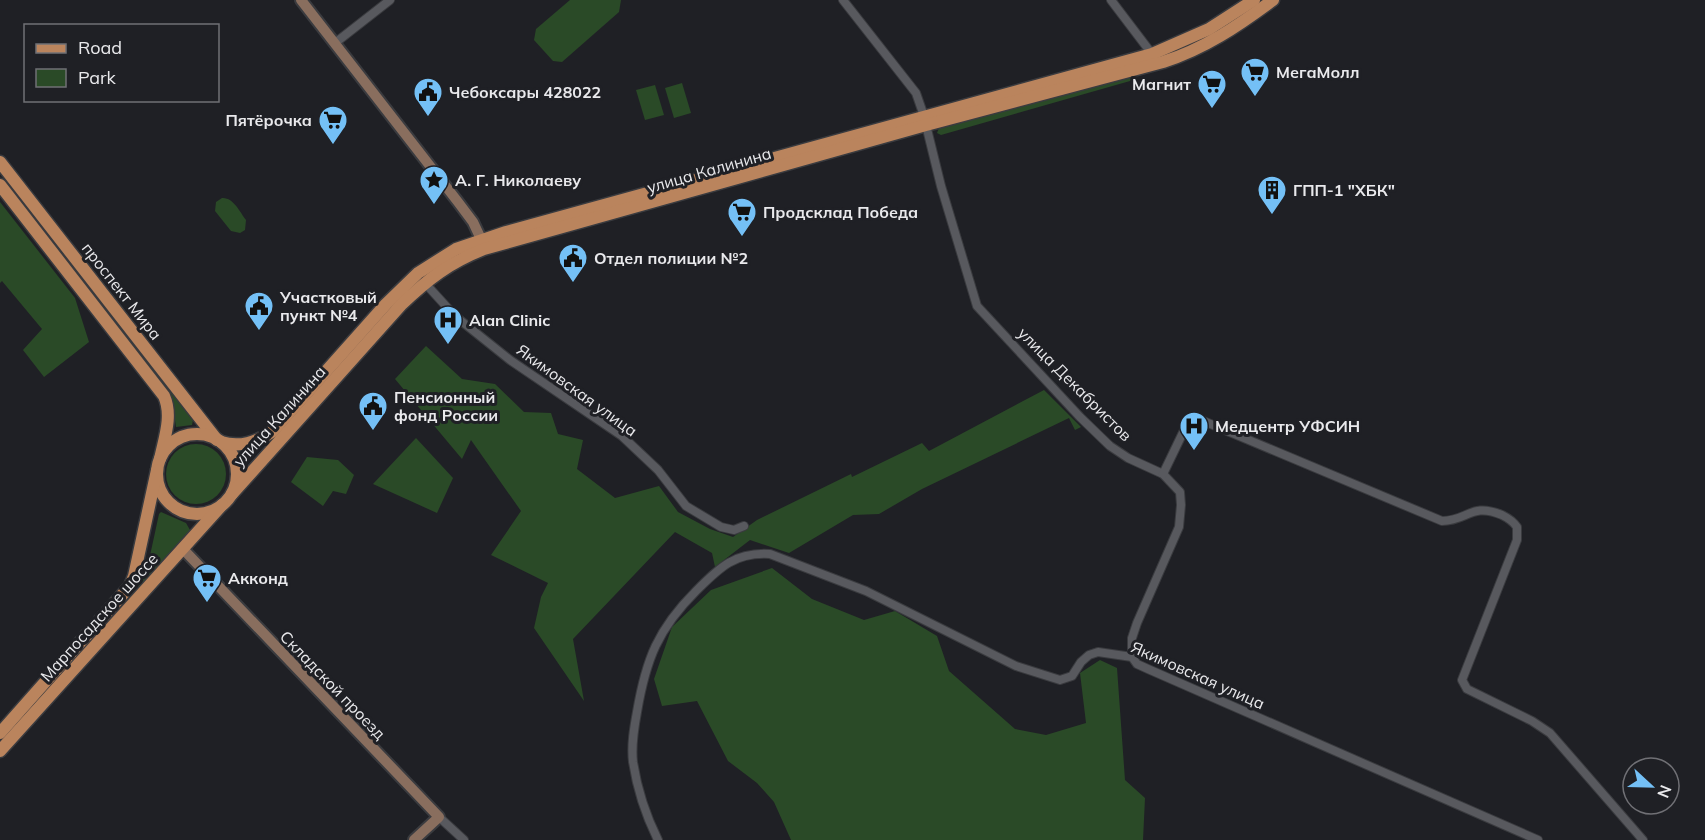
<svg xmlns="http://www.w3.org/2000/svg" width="1705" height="840" viewBox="0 0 1705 840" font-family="Mulish,sans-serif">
<rect width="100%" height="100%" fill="#1f2025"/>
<!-- green -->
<g fill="#2a4a27">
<polygon points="570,0 621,0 619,12 562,62 553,61 534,40 536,29"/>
<polygon points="1131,75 1136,76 1137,79 941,135 937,133 939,128"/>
<polygon points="682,83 691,113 674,118 665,88"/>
<polygon points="655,85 664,115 645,120 636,90"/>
<path d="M222 198C233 197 240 212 246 220L245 230 240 233 231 231 215 211 216 202Z"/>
<polygon points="0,202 75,298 89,342 44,377 23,350 42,329 2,281 0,283"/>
<polygon points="50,234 193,420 192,425 176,427 172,400 168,390 47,236"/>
<polygon points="426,346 462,379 495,384 524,412 551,413 558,434 583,440 577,469 615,498 659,486 678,512 710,529 733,537 757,520 851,474 852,477 922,443 929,451 1044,390 1081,427 1075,430 1069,418 922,489 879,514 853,515 789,553 750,540 715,567 712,553 675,532 573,639 584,701 534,628 541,597 548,583 491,555 521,511 471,440 462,459 395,379"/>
<polygon points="416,438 453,478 437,513 373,484"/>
<circle cx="196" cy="474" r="30"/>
<polygon points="307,457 338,460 354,475 346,494 333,491 323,506 291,482"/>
<polygon points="161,512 186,523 190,530 186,537 131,597 146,574 159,514"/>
<polygon points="772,568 812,599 864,620 895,611 937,636 949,671 1015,729 1046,735 1086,723 1080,673 1100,660 1117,668 1125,780 1145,798 1143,840 791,840 774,802 757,783 728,761 697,701 662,706 654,679 672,627 711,590"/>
</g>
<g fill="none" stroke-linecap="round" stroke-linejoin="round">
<!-- street casing -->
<g stroke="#3a3b3f" stroke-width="10">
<g id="street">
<polyline points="843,0 916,93 924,116"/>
<polyline points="1111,0 1152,54"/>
<polyline points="335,43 390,0"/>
<polyline points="926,125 941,186 977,306 1080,417 1110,446 1128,458 1163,474 1180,492 1181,505 1179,527 1137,623 1132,638 1132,657"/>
<polyline points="424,282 455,316 510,360 622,436 658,470 686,506 721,527 734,530 744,526"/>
<path d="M1163 474 1190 418 1201 420 1442 521C1468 521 1471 502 1502 515 1508 518 1513 521 1517 527V540L1462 680 1467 689 1532 721 1550 733 1643 840"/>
<polyline points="439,817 464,840"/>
<path d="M658 840C646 816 637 788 633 762 631 745 634 728 637 712 646 659 658 629 696 591 720 567 735 552 770 554L866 591 1016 666 1060 680 1072 676 1081 662 1089 655 1098 652 1132 657 1137 664 1148 669 1538 840"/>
</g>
</g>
<!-- secondary casing -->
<g stroke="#3a3b3f" stroke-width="14">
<g id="secondary">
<polyline points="301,0 458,202 473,222 481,239"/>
<polyline points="183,549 439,817 414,840"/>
</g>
</g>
<!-- primary casing -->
<g stroke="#3a3b3f" stroke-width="15">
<g id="primary">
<polyline points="0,162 217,440"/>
<path d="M0 185 164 396C173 416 164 439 160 459"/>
<circle cx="197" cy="474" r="40"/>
<path d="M221 442C240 448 256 442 272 432L386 304 418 273 456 249 506 232 1152 54 1209 29 1254 0"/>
<path d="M232 494 401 305C428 279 449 263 484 249L926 125 1163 62C1204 49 1238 26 1273 0"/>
<polyline points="0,733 130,586 134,576 157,470"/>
<polyline points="0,751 222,505"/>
</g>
</g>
<!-- street -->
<use href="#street" stroke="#58595e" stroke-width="8"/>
<!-- secondary -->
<use href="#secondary" stroke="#896e5e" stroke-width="10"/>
<!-- primary -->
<use href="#primary" stroke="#ba845d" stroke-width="12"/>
</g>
<!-- icons -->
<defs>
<g id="supermarket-pin" transform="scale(1.5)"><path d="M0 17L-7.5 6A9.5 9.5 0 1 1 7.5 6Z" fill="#74c0f6" stroke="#1f2025"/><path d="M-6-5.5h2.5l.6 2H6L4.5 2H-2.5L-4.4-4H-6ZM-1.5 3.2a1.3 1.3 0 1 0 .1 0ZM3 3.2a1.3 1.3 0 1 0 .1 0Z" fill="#111"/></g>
<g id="civic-pin" transform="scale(1.5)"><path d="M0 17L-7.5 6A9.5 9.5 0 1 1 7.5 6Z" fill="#74c0f6" stroke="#1f2025"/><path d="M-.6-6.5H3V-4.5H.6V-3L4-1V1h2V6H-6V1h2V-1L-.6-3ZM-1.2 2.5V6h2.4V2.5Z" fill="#111"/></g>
<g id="sight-pin" transform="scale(1.5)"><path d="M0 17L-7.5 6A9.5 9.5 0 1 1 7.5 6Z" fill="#74c0f6" stroke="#1f2025"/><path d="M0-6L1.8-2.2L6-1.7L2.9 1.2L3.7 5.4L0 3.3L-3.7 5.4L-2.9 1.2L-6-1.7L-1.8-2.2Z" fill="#111"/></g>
<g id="building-pin" transform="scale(1.5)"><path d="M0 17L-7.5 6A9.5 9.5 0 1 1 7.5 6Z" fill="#74c0f6" stroke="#1f2025"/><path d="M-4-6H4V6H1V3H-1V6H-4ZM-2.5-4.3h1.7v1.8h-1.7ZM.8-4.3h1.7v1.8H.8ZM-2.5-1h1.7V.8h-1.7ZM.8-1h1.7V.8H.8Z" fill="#111"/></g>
<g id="hospital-pin" transform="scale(1.5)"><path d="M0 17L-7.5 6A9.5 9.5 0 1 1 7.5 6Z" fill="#74c0f6" stroke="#1f2025"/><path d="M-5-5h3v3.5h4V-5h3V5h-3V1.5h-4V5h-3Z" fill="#111"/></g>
</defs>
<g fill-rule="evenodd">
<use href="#supermarket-pin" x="1255" y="72"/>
<use href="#supermarket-pin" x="1212" y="84"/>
<use href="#civic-pin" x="428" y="92"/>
<use href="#supermarket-pin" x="333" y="120"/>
<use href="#sight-pin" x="434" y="180"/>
<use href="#building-pin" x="1272" y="190"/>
<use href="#supermarket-pin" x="742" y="212"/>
<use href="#civic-pin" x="573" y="258"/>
<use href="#civic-pin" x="259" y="306"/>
<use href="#hospital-pin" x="448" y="320"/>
<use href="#civic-pin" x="373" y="406"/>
<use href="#hospital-pin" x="1194" y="426"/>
<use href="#supermarket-pin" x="207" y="578"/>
</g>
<g text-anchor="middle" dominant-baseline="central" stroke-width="6" stroke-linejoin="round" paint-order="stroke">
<!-- poi labels -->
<g font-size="16" font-weight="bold" fill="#e9e9ec" stroke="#1f2025" text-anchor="start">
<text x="1276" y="72">МегаМолл</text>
<text x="1191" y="84" text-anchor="end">Магнит</text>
<text x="449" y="92">Чебоксары 428022</text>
<text x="312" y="120" text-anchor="end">Пятёрочка</text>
<text x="455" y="180">А. Г. Николаеву</text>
<text x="1293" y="190">ГПП-1 "ХБК"</text>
<text x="763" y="212">Продсклад Победа</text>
<text x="594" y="258">Отдел полиции №2</text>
<text x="280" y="297">Участковый<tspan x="280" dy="18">пункт №4</tspan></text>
<text x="469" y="320">Alan Clinic</text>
<text x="394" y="397">Пенсионный<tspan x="394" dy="18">фонд России</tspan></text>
<text x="1215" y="426">Медцентр УФСИН</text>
<text x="228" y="578">Акконд</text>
</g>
<!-- street labels -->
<g font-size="16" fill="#e9e9ec" stroke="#1f2025">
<text transform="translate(709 170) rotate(-16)">улица Калинина</text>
<text transform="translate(122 291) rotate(52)">проспект Мира</text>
<text transform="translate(1075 384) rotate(45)">улица Декабристов</text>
<text transform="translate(577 390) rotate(36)">Якимовская улица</text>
<text transform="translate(279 416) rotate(-48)">улица Калинина</text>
<text transform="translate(99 617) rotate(-48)">Марпосадское шоссе</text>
<text transform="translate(1198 675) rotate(24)">Якимовская улица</text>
<text transform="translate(333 685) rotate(46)">Складской проезд</text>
</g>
</g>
<!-- legend -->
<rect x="24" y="24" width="195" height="78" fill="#1f2025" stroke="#707075" stroke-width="1.5"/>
<rect x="36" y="44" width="30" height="9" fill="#ba845d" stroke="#707075" stroke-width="1.5"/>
<text x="78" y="54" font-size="18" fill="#e9e9ec">Road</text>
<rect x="36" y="69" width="30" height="18" fill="#2a4a27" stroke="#707075" stroke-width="1.5"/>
<text x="78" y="84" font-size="18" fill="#e9e9ec">Park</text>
<!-- north arrow -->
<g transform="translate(1651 786) rotate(112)"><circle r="28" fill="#1f2025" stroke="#707075" stroke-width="1.5"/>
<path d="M0-4.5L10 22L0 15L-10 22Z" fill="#74c0f6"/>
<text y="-9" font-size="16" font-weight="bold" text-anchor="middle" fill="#e9e9ec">N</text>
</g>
</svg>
